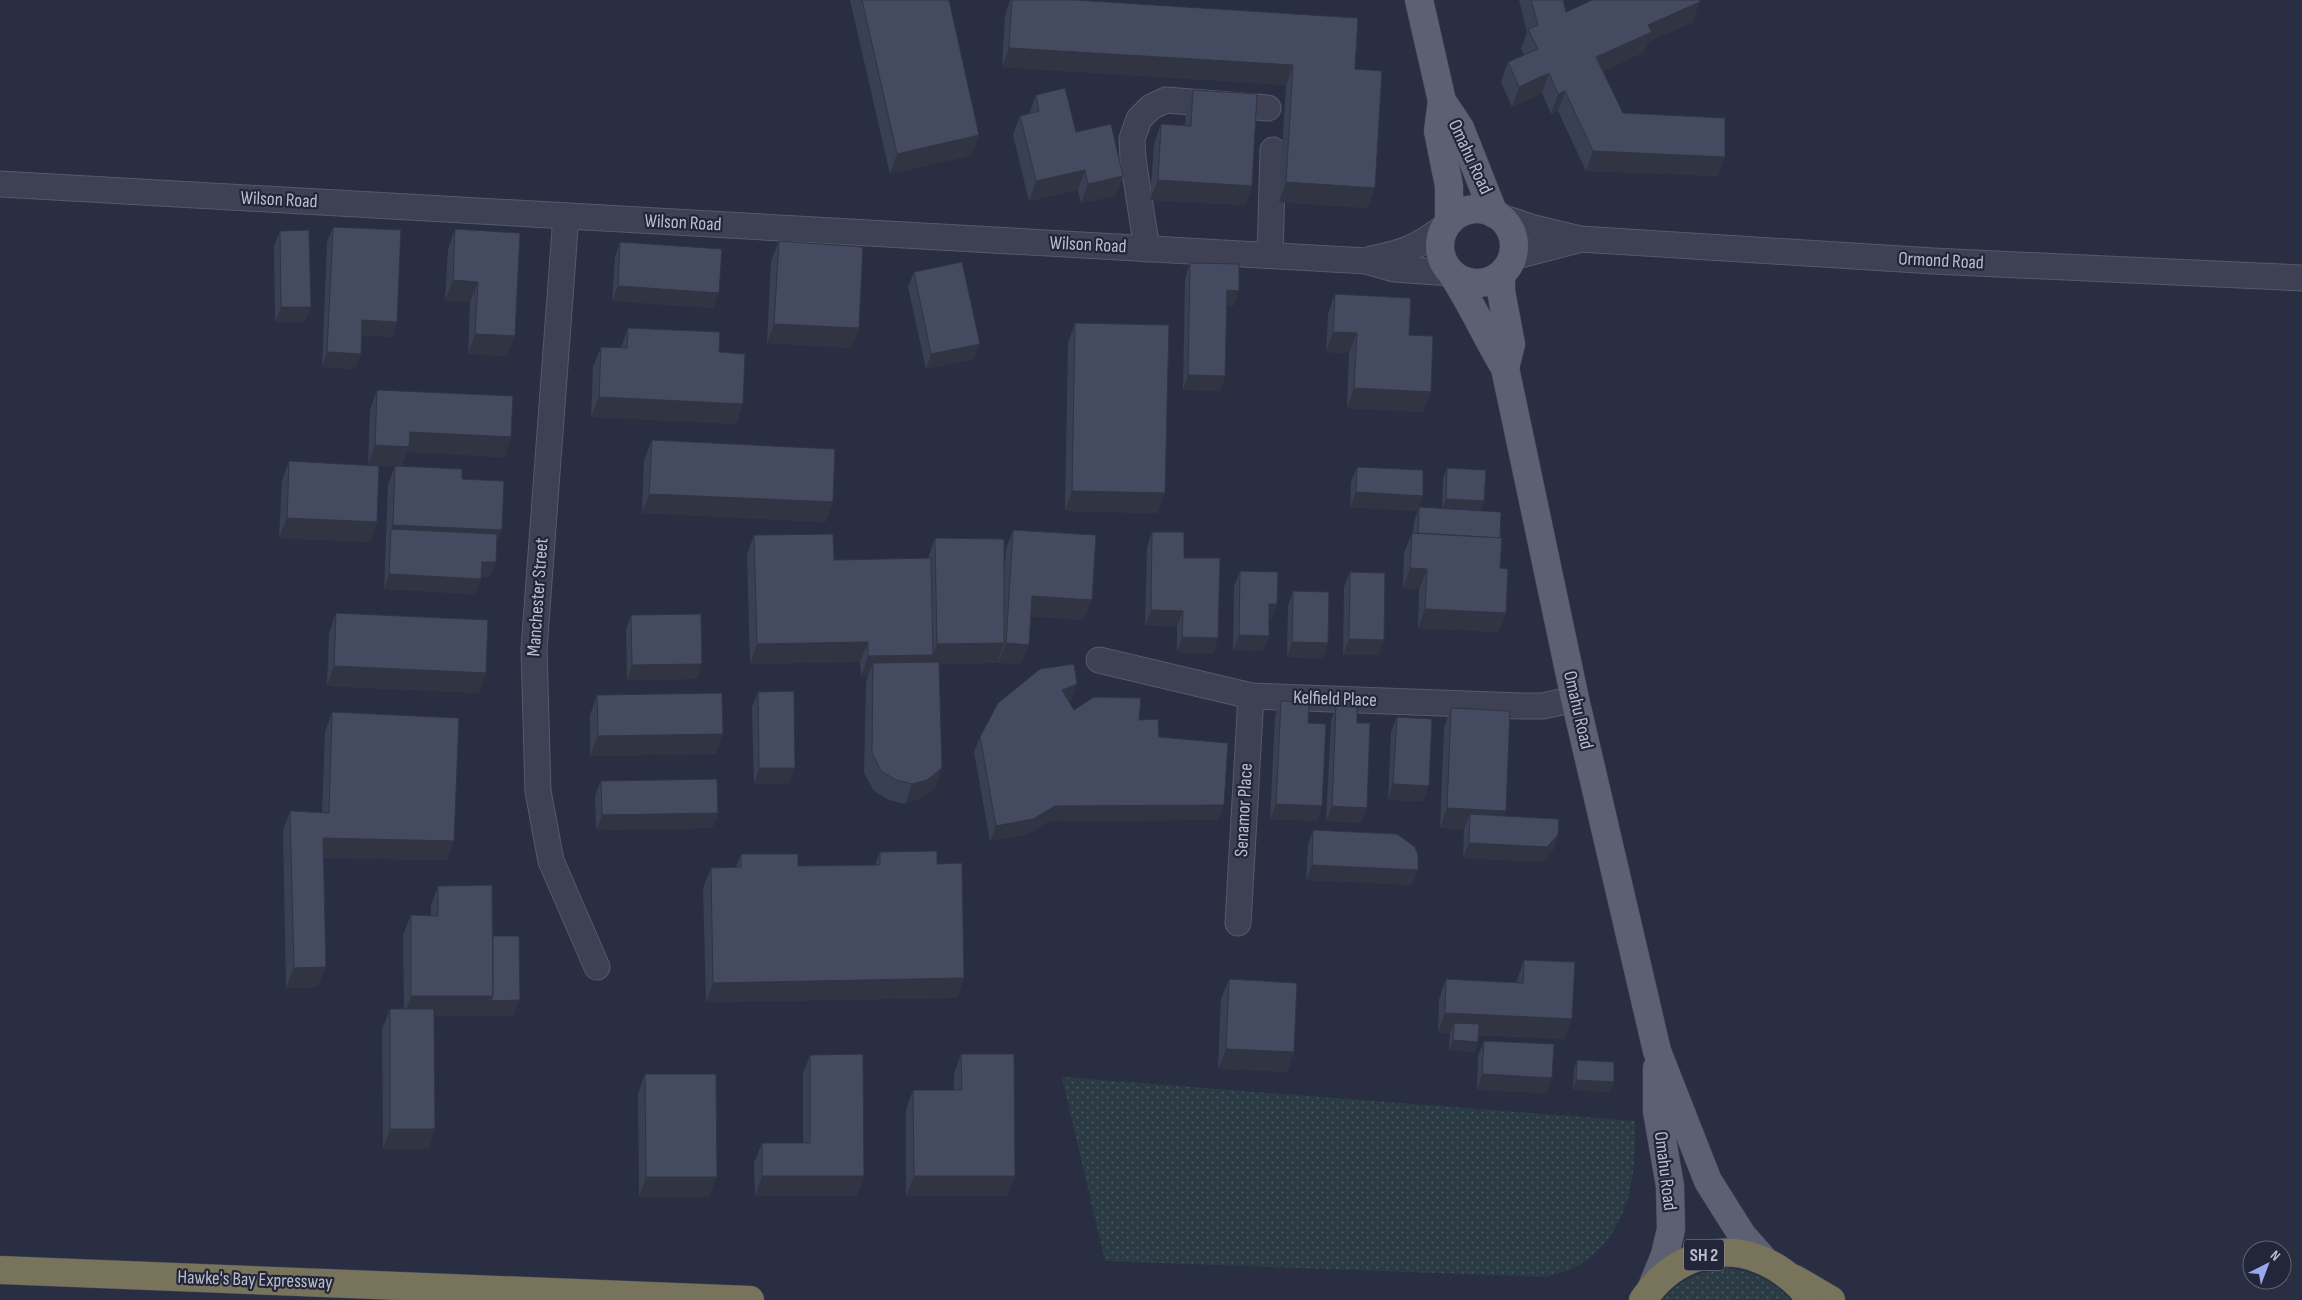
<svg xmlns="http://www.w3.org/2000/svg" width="2302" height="1300" viewBox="0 0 2302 1300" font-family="'Sofia Sans Condensed',sans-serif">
<defs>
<pattern id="grass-dots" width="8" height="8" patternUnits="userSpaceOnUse" patternTransform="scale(1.25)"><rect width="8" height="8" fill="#2b3b44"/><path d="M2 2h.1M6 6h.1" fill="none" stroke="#48565e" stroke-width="1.8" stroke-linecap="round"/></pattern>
</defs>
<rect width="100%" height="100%" fill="#292e43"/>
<!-- grass -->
<g fill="url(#grass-dots)">
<path d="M1062 1077 1635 1121C1636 1177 1631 1232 1579 1265 1570 1271 1557 1273 1546 1277L1105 1261Z"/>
<path d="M1728 1268C1754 1272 1773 1280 1790 1300H1661C1681 1279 1700 1271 1728 1268Z"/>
</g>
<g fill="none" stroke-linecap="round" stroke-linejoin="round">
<!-- minor casing -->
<g stroke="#56596a" stroke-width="27">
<g id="minor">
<polyline points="0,184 1366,261 1394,269 1451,273"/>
<polyline points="566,216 534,649 538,791 551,861 597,967"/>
<polyline points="1498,216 1534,228 1580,239 1933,261 2302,278"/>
<polyline points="1147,249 1133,159 1132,139 1139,119 1151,107 1166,100 1268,108"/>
<polyline points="1270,255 1273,150"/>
<polyline points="1513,257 1578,240"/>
<path d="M1371 259C1406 252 1418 247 1447 225"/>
<polyline points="1099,660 1251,696 1521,706 1543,706 1575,699"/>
<polyline points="1238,923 1251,696"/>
</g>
</g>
<!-- major casing -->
<g stroke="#444859" stroke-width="29">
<g id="major">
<polyline points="1419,0 1442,101 1460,128 1494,214"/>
<polyline points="1442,101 1438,131 1449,186 1449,222"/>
<circle cx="1477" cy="246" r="37"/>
<path d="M1452 274C1472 304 1486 337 1505 368L1575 699 1657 1051 1708 1181 1742 1235 1765 1261"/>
<polyline points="1501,275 1501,291 1511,344 1505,368"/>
<polyline points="1652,1287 1665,1255 1671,1229 1670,1186 1657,1111 1657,1068"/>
</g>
</g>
<!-- highway casing -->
<g stroke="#45495a" stroke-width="29">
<g id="highway">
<polyline points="0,1270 750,1300"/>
<polyline points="1795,1279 1831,1300"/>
<path d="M1643 1300C1674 1254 1728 1238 1777 1268 1789 1276 1803 1286 1809 1300"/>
</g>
</g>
<!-- minor -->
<use href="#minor" stroke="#3e4153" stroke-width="25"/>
<!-- major -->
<use href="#major" stroke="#5c6072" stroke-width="28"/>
<!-- highway -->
<use href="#highway" stroke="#78735b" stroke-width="28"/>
</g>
<!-- wall -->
<g fill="#3a4053">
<polygon points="850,0 949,0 979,135 972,155 890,174"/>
<polygon points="1010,0 1076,0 1355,69 1368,208 1279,202 1286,85 1002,67 1005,16"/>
<polygon points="1519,0 1563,0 1566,12 1693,22 1648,42 1644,52 1603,71 1623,113 1718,176 1586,171 1558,111 1551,114 1542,93 1512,107 1501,82 1508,62 1524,55 1521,49 1527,32"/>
<polygon points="1193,90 1252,186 1245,205 1150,200 1154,144 1161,124 1185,126 1186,110"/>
<polygon points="1036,95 1123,176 1116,196 1081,203 1078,190 1029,201 1013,135 1020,116 1029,114"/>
<polygon points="333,227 397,322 392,337 362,335 355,369 322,367 327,242"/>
<polygon points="455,229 507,356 468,354 470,302 445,300 448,249"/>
<polygon points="280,231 305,322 275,322 274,246"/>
<polygon points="779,241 859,328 851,348 767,343 771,261"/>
<polygon points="620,242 714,308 612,301 615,257"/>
<polygon points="1190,263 1234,306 1227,305 1225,376 1220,391 1183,390 1185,278"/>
<polygon points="914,272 980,344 974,359 926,369 908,287"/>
<polygon points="1335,294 1423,412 1347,408 1349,353 1326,352 1328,314"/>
<polygon points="1075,323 1158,513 1065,511 1068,343"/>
<polygon points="628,328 719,352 743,404 736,424 591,417 593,367 601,347 621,348"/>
<polygon points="377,390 511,437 504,457 407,452 402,466 462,479 496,545 490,577 481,577 475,594 384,589 388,485 395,466 368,465 370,410"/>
<polygon points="652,440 826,522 642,513 644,460"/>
<polygon points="289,461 377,522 370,542 279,538 282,481"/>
<polygon points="1357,467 1417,511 1350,507 1351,482"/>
<polygon points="1447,468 1481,511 1500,538 1499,632 1418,628 1419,589 1403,588 1404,553 1412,533 1413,533 1414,522 1419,507 1442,508 1443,478"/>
<polygon points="1013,530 1084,620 1030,616 1021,664 998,663 999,656 997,663 939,664 935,788 919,799 905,804 889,800 874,791 864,773 866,683 868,676 861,676 860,662 750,664 747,555 754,535 834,560 928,558 935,538 1004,577 1006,549"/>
<polygon points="1152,532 1184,558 1218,638 1213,654 1177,652 1177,626 1145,625 1147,547"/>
<polygon points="1240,571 1272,619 1269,619 1269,636 1263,651 1233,650 1234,586"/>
<polygon points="1350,572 1379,655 1343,655 1344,587"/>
<polygon points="1293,591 1328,643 1323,658 1287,657 1288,606"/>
<polygon points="336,613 486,673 479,693 327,686 329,633"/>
<polygon points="631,615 697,679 627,680 626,630"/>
<polygon points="758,692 790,783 754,784 752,707"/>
<polygon points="597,695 716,754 590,756 590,715"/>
<polygon points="1072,699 1068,700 1074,710 1139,720 1159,737 1218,820 1049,821 1028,834 990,841 974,752 980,737 998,703"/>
<polygon points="1281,701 1308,723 1317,821 1270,819 1275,717"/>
<polygon points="1336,706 1357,723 1361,823 1326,821 1331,721"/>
<polygon points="1451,708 1504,816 1558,835 1553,850 1542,862 1463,858 1464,829 1440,828 1444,728"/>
<polygon points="332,712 447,860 324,858 318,987 286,988 283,831 290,811 322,813 325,732"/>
<polygon points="1397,717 1423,801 1388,800 1391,732"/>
<polygon points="601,781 718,813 712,828 596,830 595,796"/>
<polygon points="1313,830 1412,885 1306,880 1308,845"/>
<polygon points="880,852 937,864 964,978 957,998 706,1002 703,888 711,868 736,867 741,854 798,866 875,865"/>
<polygon points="438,886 493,936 514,1016 434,1016 435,1129 428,1149 383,1149 382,1029 390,1009 404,1009 403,935 411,915 431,915 431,905"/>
<polygon points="1524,960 1565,1039 1479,1035 1478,1042 1475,1052 1449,1050 1450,1033 1438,1033 1439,999 1446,979 1517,983 1517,980"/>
<polygon points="1229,979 1294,1052 1287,1072 1218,1069 1221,999"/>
<polygon points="1484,1041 1547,1093 1477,1090 1478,1056"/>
<polygon points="961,1054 1015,1176 1007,1196 906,1196 906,1110 913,1090 954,1090 954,1074"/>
<polygon points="810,1055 857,1196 755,1196 754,1163 762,1143 803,1143 803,1074"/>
<polygon points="1577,1060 1610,1092 1573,1090 1574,1070"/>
<polygon points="645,1074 709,1197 639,1197 638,1094"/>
</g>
<!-- shaded-wall -->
<g fill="#303443">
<polygon points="1700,2 1693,22 1648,42 1644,52 1589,77 1596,57 1648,25"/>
<polygon points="1009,48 1293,65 1286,85 1002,67"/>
<polygon points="1549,73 1542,93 1512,107 1519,87"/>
<polygon points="1565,91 1558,111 1551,114 1558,94"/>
<polygon points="979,135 972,155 890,174 897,154"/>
<polygon points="1593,151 1725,157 1718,176 1586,171"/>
<polygon points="1085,170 1078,190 1029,201 1036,181"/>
<polygon points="1123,176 1116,196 1081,203 1088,184"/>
<polygon points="1158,180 1252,186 1245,205 1150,200"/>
<polygon points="1286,182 1375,188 1368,208 1279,202"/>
<polygon points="453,280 478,282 470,302 445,300"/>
<polygon points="618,286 719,293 714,308 612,301"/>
<polygon points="1227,290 1239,291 1234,306 1222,305"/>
<polygon points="281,307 311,307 305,322 275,322"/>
<polygon points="362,320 397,322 392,337 357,335"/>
<polygon points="774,324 859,328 851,348 767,343"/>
<polygon points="1333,332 1357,333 1349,353 1326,352"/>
<polygon points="475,334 515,336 507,356 468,354"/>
<polygon points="980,344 974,359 926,369 931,354"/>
<polygon points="327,352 361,354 355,369 322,367"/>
<polygon points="1188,375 1225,376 1220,391 1183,390"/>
<polygon points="1354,388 1431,392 1423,412 1347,408"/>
<polygon points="599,397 743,404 736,424 591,417"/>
<polygon points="410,432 511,437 504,457 407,452 402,466 368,465 375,445"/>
<polygon points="1072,491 1165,493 1158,513 1065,511"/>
<polygon points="1356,492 1423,496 1417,511 1350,507"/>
<polygon points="649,494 833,502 826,522 642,513"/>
<polygon points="1446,499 1484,501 1481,511 1442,509"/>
<polygon points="287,518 377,522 370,542 279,538"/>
<polygon points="393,525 502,530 495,549 391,529"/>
<polygon points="482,562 496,562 490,577 476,577"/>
<polygon points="1410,568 1427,569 1419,589 1403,588"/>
<polygon points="389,574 481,579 475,594 384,589"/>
<polygon points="1032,596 1092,600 1084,620 1024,616"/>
<polygon points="1269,604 1277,604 1272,619 1264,619"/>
<polygon points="1425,609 1506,613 1499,632 1418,628"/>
<polygon points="1151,610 1183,611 1177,626 1145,625"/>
<polygon points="1239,635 1269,636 1263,651 1233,650"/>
<polygon points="1182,637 1218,638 1213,654 1177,652"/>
<polygon points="1349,639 1384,640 1379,655 1343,655"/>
<polygon points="868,642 860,662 750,664 757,644"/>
<polygon points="1292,642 1328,643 1323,658 1287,657"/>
<polygon points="1004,643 997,663 930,664 937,644"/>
<polygon points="1006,643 1029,645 1021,664 998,663"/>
<polygon points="933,655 926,675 873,663 868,676 861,676 868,656"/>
<polygon points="702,664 697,679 627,680 632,665"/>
<polygon points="334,666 486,673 479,693 327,686"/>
<polygon points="1077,684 1072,699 1056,705 1062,690"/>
<polygon points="723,734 716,754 590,756 598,736"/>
<polygon points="759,768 795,768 790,783 754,784"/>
<polygon points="942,768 935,788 919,799 905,804 912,784"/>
<polygon points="1393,784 1429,786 1423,801 1388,800"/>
<polygon points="1276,804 1322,806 1317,821 1270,819"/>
<polygon points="1224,805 1218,820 1049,821 1028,834 990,841 996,826 1055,806"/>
<polygon points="1332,806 1367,808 1361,823 1326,821"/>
<polygon points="1447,808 1506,811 1498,831 1470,814 1464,829 1440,828"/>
<polygon points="718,813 712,828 596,830 602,815"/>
<polygon points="1558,835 1553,850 1542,862 1463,858 1469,843"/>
<polygon points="323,838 454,841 447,860 316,858"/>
<polygon points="1312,865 1418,870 1412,885 1306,880"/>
<polygon points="326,967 318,987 286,988 294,968"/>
<polygon points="964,978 957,998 706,1002 713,983"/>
<polygon points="411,996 493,996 520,1000 514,1016 404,1016"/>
<polygon points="1445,1013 1572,1019 1565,1039 1453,1033 1454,1023 1450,1033 1438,1033"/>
<polygon points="1453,1040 1478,1042 1475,1052 1449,1050"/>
<polygon points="1226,1049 1294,1052 1287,1072 1218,1069"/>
<polygon points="1482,1074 1552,1078 1547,1093 1477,1090"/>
<polygon points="1576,1080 1614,1082 1610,1092 1573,1090"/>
<polygon points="390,1129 435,1129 428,1149 383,1149"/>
<polygon points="762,1176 864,1176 857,1196 755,1196"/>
<polygon points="914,1176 1015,1176 1007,1196 906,1196"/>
<polygon points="646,1177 717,1177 709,1197 639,1197"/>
</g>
<!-- building -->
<g fill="#444a60" stroke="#303443">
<polygon points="862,0 949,0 979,135 897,154"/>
<polygon points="1012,0 1076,0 1358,18 1355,69 1382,71 1375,188 1286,182 1293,65 1009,48"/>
<polygon points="1531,0 1563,0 1566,12 1592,0 1700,0 1700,2 1648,25 1652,32 1596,57 1623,113 1725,118 1725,157 1593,151 1565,91 1558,94 1549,73 1519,87 1508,62 1538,49 1528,29 1538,25"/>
<polygon points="1065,88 1076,132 1111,124 1123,176 1088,184 1085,170 1036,181 1020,116 1039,111 1036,95"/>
<polygon points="1193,90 1257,94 1252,186 1158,180 1161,124 1191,126"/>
<polygon points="333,227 401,230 397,322 362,320 361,354 327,352"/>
<polygon points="455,229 520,233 515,336 475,334 478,282 453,280"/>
<polygon points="309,230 311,307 281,307 280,231"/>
<polygon points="779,241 863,247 859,328 774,324"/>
<polygon points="620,242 722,249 719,293 618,286"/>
<polygon points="962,262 980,344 931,354 914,272"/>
<polygon points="1190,263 1239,264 1239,291 1227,290 1225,376 1188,375"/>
<polygon points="1335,294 1411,298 1409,335 1433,336 1431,392 1354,388 1357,333 1333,332"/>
<polygon points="1075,323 1169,325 1165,493 1072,491"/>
<polygon points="628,328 720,332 719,352 745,354 743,404 599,397 601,347 627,348"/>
<polygon points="377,390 513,396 511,437 410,432 409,447 375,445"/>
<polygon points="652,440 835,449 833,502 649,494"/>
<polygon points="289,461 379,466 377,522 287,518"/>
<polygon points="395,466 462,469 462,479 504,481 502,530 393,525"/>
<polygon points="1357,467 1423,470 1423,496 1356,492"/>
<polygon points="1447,468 1486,470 1484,501 1446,499"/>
<polygon points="1419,507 1501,512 1500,538 1418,533"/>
<polygon points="391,529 497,534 496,562 482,562 481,579 389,574"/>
<polygon points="1013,530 1096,535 1092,600 1032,596 1029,645 1006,643"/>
<polygon points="1152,532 1184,532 1184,558 1220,558 1218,638 1182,637 1183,611 1151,610"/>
<polygon points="1412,533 1502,538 1500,568 1508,569 1506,613 1425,609 1427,569 1410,568"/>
<polygon points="833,534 834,560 931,558 933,655 868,656 868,642 757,644 754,535"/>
<polygon points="935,538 1004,539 1004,643 937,644"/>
<polygon points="1240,571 1278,572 1277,604 1269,604 1269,636 1239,635"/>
<polygon points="1350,572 1385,573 1384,640 1349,639"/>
<polygon points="1293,591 1329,592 1328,643 1292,642"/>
<polygon points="336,613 488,620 486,673 334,666"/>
<polygon points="701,614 702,664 632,665 631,615"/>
<polygon points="939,662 942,768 927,780 912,784 896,780 881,771 872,753 873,663"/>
<polygon points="1074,664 1077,684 1062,690 1074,710 1094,697 1141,698 1139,720 1158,719 1159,737 1228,743 1224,805 1055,806 1033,819 996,826 980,737 998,703 1040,669"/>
<polygon points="794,691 795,768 759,768 758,692"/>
<polygon points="722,693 723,734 598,736 597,695"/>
<polygon points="1281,701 1309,703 1308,723 1326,724 1322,806 1276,804"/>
<polygon points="1336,706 1357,707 1357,723 1370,723 1367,808 1332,806"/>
<polygon points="1451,708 1510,711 1506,811 1447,808"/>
<polygon points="332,712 459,718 454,841 323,838 326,967 294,968 290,811 329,813"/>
<polygon points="1397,717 1432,719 1429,786 1393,784"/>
<polygon points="717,779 718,813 602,815 601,781"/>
<polygon points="1470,814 1559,819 1558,835 1547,847 1469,843"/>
<polygon points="1313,830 1397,834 1415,847 1418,855 1418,870 1312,865"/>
<polygon points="937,851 937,864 962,863 964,978 713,983 711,868 741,867 741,854 798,854 798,866 880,865 880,852"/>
<polygon points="492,885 493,996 411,996 411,915 438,916 438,886"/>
<polygon points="493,936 519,936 520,1000 491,1001 493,996"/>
<polygon points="1524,960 1575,962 1572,1019 1445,1013 1446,979 1523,983"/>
<polygon points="1229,979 1297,983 1294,1052 1226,1049"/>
<polygon points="390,1009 434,1009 435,1129 390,1129"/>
<polygon points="1454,1023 1479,1024 1478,1042 1453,1040"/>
<polygon points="1484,1041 1554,1044 1552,1078 1482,1074"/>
<polygon points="863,1054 864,1176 762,1176 762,1143 810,1143 810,1055"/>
<polygon points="961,1054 1014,1054 1015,1176 914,1176 913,1090 962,1090"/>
<polygon points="1577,1060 1614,1062 1614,1082 1576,1080"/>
<polygon points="645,1074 716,1074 717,1177 646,1177"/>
</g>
<g text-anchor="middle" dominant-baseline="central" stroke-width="4.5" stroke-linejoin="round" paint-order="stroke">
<!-- shield labels -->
<rect fill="#222638" stroke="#8d90a0" stroke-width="1" x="1684" y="1239.5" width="40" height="31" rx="4"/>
<g font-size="18" font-weight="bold" fill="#bbbecc">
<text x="1704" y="1255">SH 2</text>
</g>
<!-- street labels -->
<g font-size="19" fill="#bbbecc" stroke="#222638">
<text transform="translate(1470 157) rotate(65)">Omahu Road</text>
<text transform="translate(279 200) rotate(3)">Wilson Road</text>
<text transform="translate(683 223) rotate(3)">Wilson Road</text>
<text transform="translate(1088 245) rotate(3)">Wilson Road</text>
<text transform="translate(1941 261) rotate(3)">Ormond Road</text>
<text transform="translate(538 597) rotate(-86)">Manchester Street</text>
<text transform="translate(1335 699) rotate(2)">Kelfield Place</text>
<text transform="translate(1578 710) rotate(77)">Omahu Road</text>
<text transform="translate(1244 810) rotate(-87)">Senamor Place</text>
<text transform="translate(1665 1171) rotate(83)">Omahu Road</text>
<text transform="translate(255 1280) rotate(2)">Hawke's Bay Expressway</text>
</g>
</g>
<!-- north arrow -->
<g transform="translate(2267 1265) rotate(42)"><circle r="24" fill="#222638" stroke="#5f6373"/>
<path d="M0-4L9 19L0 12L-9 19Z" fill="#99a8f3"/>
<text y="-8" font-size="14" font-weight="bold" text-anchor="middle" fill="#bbbecc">N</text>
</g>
</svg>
